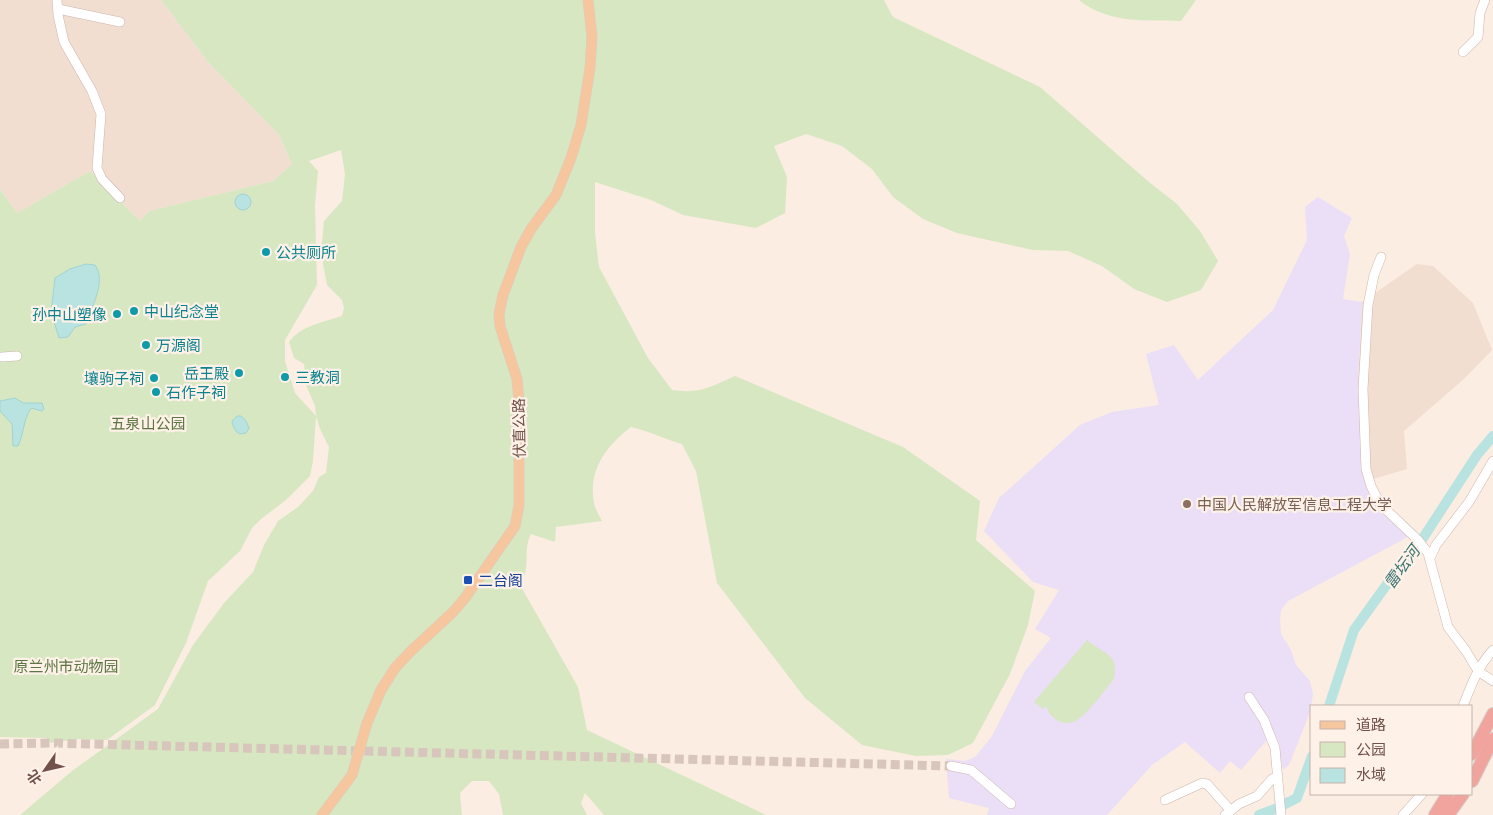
<svg xmlns="http://www.w3.org/2000/svg" width="1493" height="815" viewBox="0 0 1493 815" font-family="Montserrat,'Noto Sans SC',sans-serif">
<rect width="100%" height="100%" fill="#fbede2"/>
<!-- residential -->
<g fill="#f2ded1">
<polygon points="0,0 161,0 208,62 279,135 292,164 273,181 149,211 140,221 90,171 17,213 0,189"/>
<polygon points="1417,264 1433,266 1473,303 1492,350 1464,379 1404,431 1407,469 1367,481 1358,381 1362,302"/>
</g>
<!-- education -->
<polygon fill="#eadff7" points="1318,197 1352,218 1344,236 1350,254 1343,299 1362,302 1358,381 1367,481 1408,535 1406,538 1288,601 1281,610 1280,620 1281,634 1291,650 1296,665 1310,681 1313,694 1310,712 1290,763 1286,768 1283,769 1273,733 1241,770 1230,761 1220,773 1185,742 1152,765 1107,815 987,815 989,808 949,798 946,759 966,761 976,756 992,736 1025,671 1051,638 1035,629 1059,590 1033,582 984,531 999,498 1080,425 1112,412 1159,405 1146,354 1174,345 1198,380 1273,310 1307,240 1305,207"/>
<!-- green -->
<g fill="#d7e7c2" fill-rule="evenodd">
<path d="M161 0H884L893 17 1040 87 1149 182 1177 204 1200 231 1218 261 1201 290 1167 302 1134 289 1102 266 1068 251 1033 250 957 233 923 219 893 197 872 169 842 146 806 134 774 146 787 177 785 213 756 228 683 215 651 200 595 182V233L599 267 648 358 672 390C701 394 709 387 735 376L903 447 980 501 976 540 1035 591 1028 625 1010 674 973 743 948 755 916 756 862 745 805 698 717 583 696 471 682 444C664 439 649 431 631 427 606 446 588 470 594 503 595 509 599 515 602 521L556 527 555 542 531 534C522 552 532 565 520 585L578 687 587 730 766 815H604L585 793 581 803 587 815H503L499 794 489 781H472L460 793 462 815H20L72 771 158 709 193 645 224 603 253 572 264 545 278 521 298 507 313 491 319 477 326 473 329 447 320 429 316 416 313 461 310 476 286 500 261 519 252 528 240 551 208 581 186 643 155 705 107 740 78 739 51 743 46 738 0 737V189L17 213 90 171 140 221 149 211 273 181 292 164 279 135 208 62ZM341 150 345 174 342 201 324 221 321 253 327 285 342 300 344 308 342 316C324 322 300 326 289 342L294 358 304 364 306 385 315 406 316 416 295 393 285 361V340L317 285 315 205 318 171 309 161Z"/>
<path d="M1079 0H1196L1181 21C1146 20 1109 24 1079 0Z"/>
<path d="M1087 640C1102 653 1120 654 1114 679 1104 691 1093 707 1080 718 1067 729 1051 721 1046 706L1043 709 1034 702Z"/>
</g>
<!-- water -->
<g fill="#b8e3e1" stroke="#9fd4d3">
<circle cx="243" cy="202" r="8"/>
<path d="M86 264 95 265C107 281 91 308 86 324L75 327 68 337 59 338 51 312 55 278 70 269Z"/>
<path d="M15 398 23 403H42L44 409 42 411 31 408C23 420 24 434 18 446H13L12 424 0 411V401Z"/>
<path d="M237 416H241L246 421 249 428 246 433C244 433 242 434 240 434 236 433 232 425 232 421Z"/>
</g>
<g fill="none" stroke-linecap="round" stroke-linejoin="round">
<!-- river -->
<g stroke="#b8e3e1" stroke-width="10">
<polyline points="1329,706 1354,630 1395,573 1412,555 1477,455 1493,436"/>
<polyline points="1259,815 1275,809 1297,798 1312,756"/>
</g>
<!-- minor-tunnel -->
<polyline stroke="#d8c6bc" stroke-width="9" stroke-dasharray="9 4.5" stroke-linecap="butt" points="0,744 51,743 951,766"/>
<!-- minor casing -->
<g stroke="#cdb5ad" stroke-width="10">
<g id="minor">
<polyline points="57,0 58,15 64,42 92,91 101,114 97,168 102,179 120,198"/>
<polyline points="58,9 120,22"/>
<polyline points="1463,52 1478,37 1480,13 1485,0"/>
<polyline points="1381,257 1374,275 1368,305 1363,389 1366,469 1371,486 1380,504 1418,540 1428,553 1448,627 1466,651 1478,671 1493,681"/>
<polyline points="2,357 17,356"/>
<polyline points="1430,558 1436,545 1469,502 1493,461"/>
<polyline points="1249,697 1264,720 1275,748 1281,815"/>
<path d="M1463 706C1471 686 1478 666 1493 650"/>
<polyline points="951,766 971,770 1011,804"/>
<polyline points="1165,800 1202,783 1207,784 1231,811"/>
<polyline points="1225,815 1239,804 1257,796 1272,779 1278,776"/>
<polyline points="1403,815 1422,794"/>
</g>
</g>
<!-- major casing -->
<g stroke="#d7cecc" stroke-width="11">
<polyline id="major" points="322,815 352,775 367,723 381,690 395,668 410,652 453,612 465,598 515,526 519,505 519,402 517,379 500,326 499,314 503,295 521,247 531,229 556,195 571,158 581,125 590,68 592,37 588,0"/>
</g>
<!-- highway casing -->
<g stroke="#d7cecc" stroke-width="14">
<g id="highway">
<polyline points="1472,754 1493,714"/>
<polyline points="1472,781 1493,739"/>
<polyline points="1435,815 1448,794"/>
<polyline points="1448,815 1463,794"/>
</g>
</g>
<!-- minor -->
<use href="#minor" stroke="#fff" stroke-width="9"/>
<!-- major -->
<use href="#major" stroke="#f6c69e" stroke-width="10"/>
<!-- highway -->
<use href="#highway" stroke="#f1a49d" stroke-width="12"/>
</g>
<!-- markers -->
<g fill="#0f9aa8" stroke="#fef2e8" stroke-width="2">
<circle cx="266" cy="252" r="5"/>
<circle cx="134" cy="311" r="5"/>
<circle cx="117" cy="314" r="5"/>
<circle cx="146" cy="345" r="5"/>
<circle cx="239" cy="373" r="5"/>
<circle cx="285" cy="377" r="5"/>
<circle cx="154" cy="378" r="5"/>
<circle cx="156" cy="392" r="5"/>
</g>
<circle fill="#8d6e63" stroke="#fef2e8" stroke-width="2" cx="1187" cy="504" r="5"/>
<rect fill="#1a4fb4" stroke="#fef2e8" stroke-width="2" x="463" y="575" width="10" height="10" rx="2.5"/>
<g text-anchor="middle" dominant-baseline="central" stroke-width="4.5" stroke-linejoin="round" paint-order="stroke">
<!-- culture labels -->
<g font-size="15" fill="#0d838f" stroke="#fef2e8" text-anchor="start">
<text x="276" y="252">公共厕所</text>
<text x="144" y="311">中山纪念堂</text>
<text x="107" y="314" text-anchor="end">孙中山塑像</text>
<text x="156" y="345">万源阁</text>
<text x="229" y="373" text-anchor="end">岳王殿</text>
<text x="295" y="377">三教洞</text>
<text x="144" y="378" text-anchor="end">壤驹子祠</text>
<text x="166" y="392">石作子祠</text>
</g>
<!-- park labels -->
<g font-size="15" fill="#5b7643" stroke="#fef2e8">
<text x="148" y="423">五泉山公园</text>
<text x="66" y="666">原兰州市动物园</text>
</g>
<!-- street labels -->
<g font-size="15" fill="#71514a" stroke="#fef2e8">
<text transform="translate(519 428) rotate(-91)">伏直公路</text>
</g>
<!-- education labels -->
<g font-size="15" fill="#785e54" stroke="#fef2e8" text-anchor="start">
<text x="1197" y="504">中国人民解放军信息工程大学</text>
</g>
<!-- transit labels -->
<g font-size="15" fill="#164399" stroke="#fef2e8" text-anchor="start">
<text x="478" y="580">二台阁</text>
</g>
<!-- water labels -->
<g font-size="16" font-style="italic" fill="#407676" stroke="#fef2e8">
<text transform="translate(1402 567) rotate(-54)">雷坛河</text>
</g>
</g>
<!-- legend -->
<rect x="1310" y="705" width="162" height="90" fill="#fef2e8" stroke="#c6b2a9"/>
<rect x="1320" y="721" width="25" height="8" fill="#f6c69e" stroke="#c6b2a9"/>
<text x="1356" y="730" font-size="15" fill="#71514a">道路</text>
<rect x="1320" y="742" width="25" height="15" fill="#d7e7c2" stroke="#c6b2a9"/>
<text x="1356" y="755" font-size="15" fill="#71514a">公园</text>
<rect x="1320" y="768" width="25" height="15" fill="#b8e3e1" stroke="#c6b2a9"/>
<text x="1356" y="780" font-size="15" fill="#71514a">水域</text>
<!-- north arrow -->
<g transform="translate(45 770) rotate(236)" stroke="#fef2e8" stroke-width="4" paint-order="stroke">
<path d="M0-4L9 19L0 12L-9 19Z" fill="#71514a"/>
<text y="-8" font-size="14" font-weight="bold" text-anchor="middle" fill="#71514a">北</text>
</g>
</svg>
